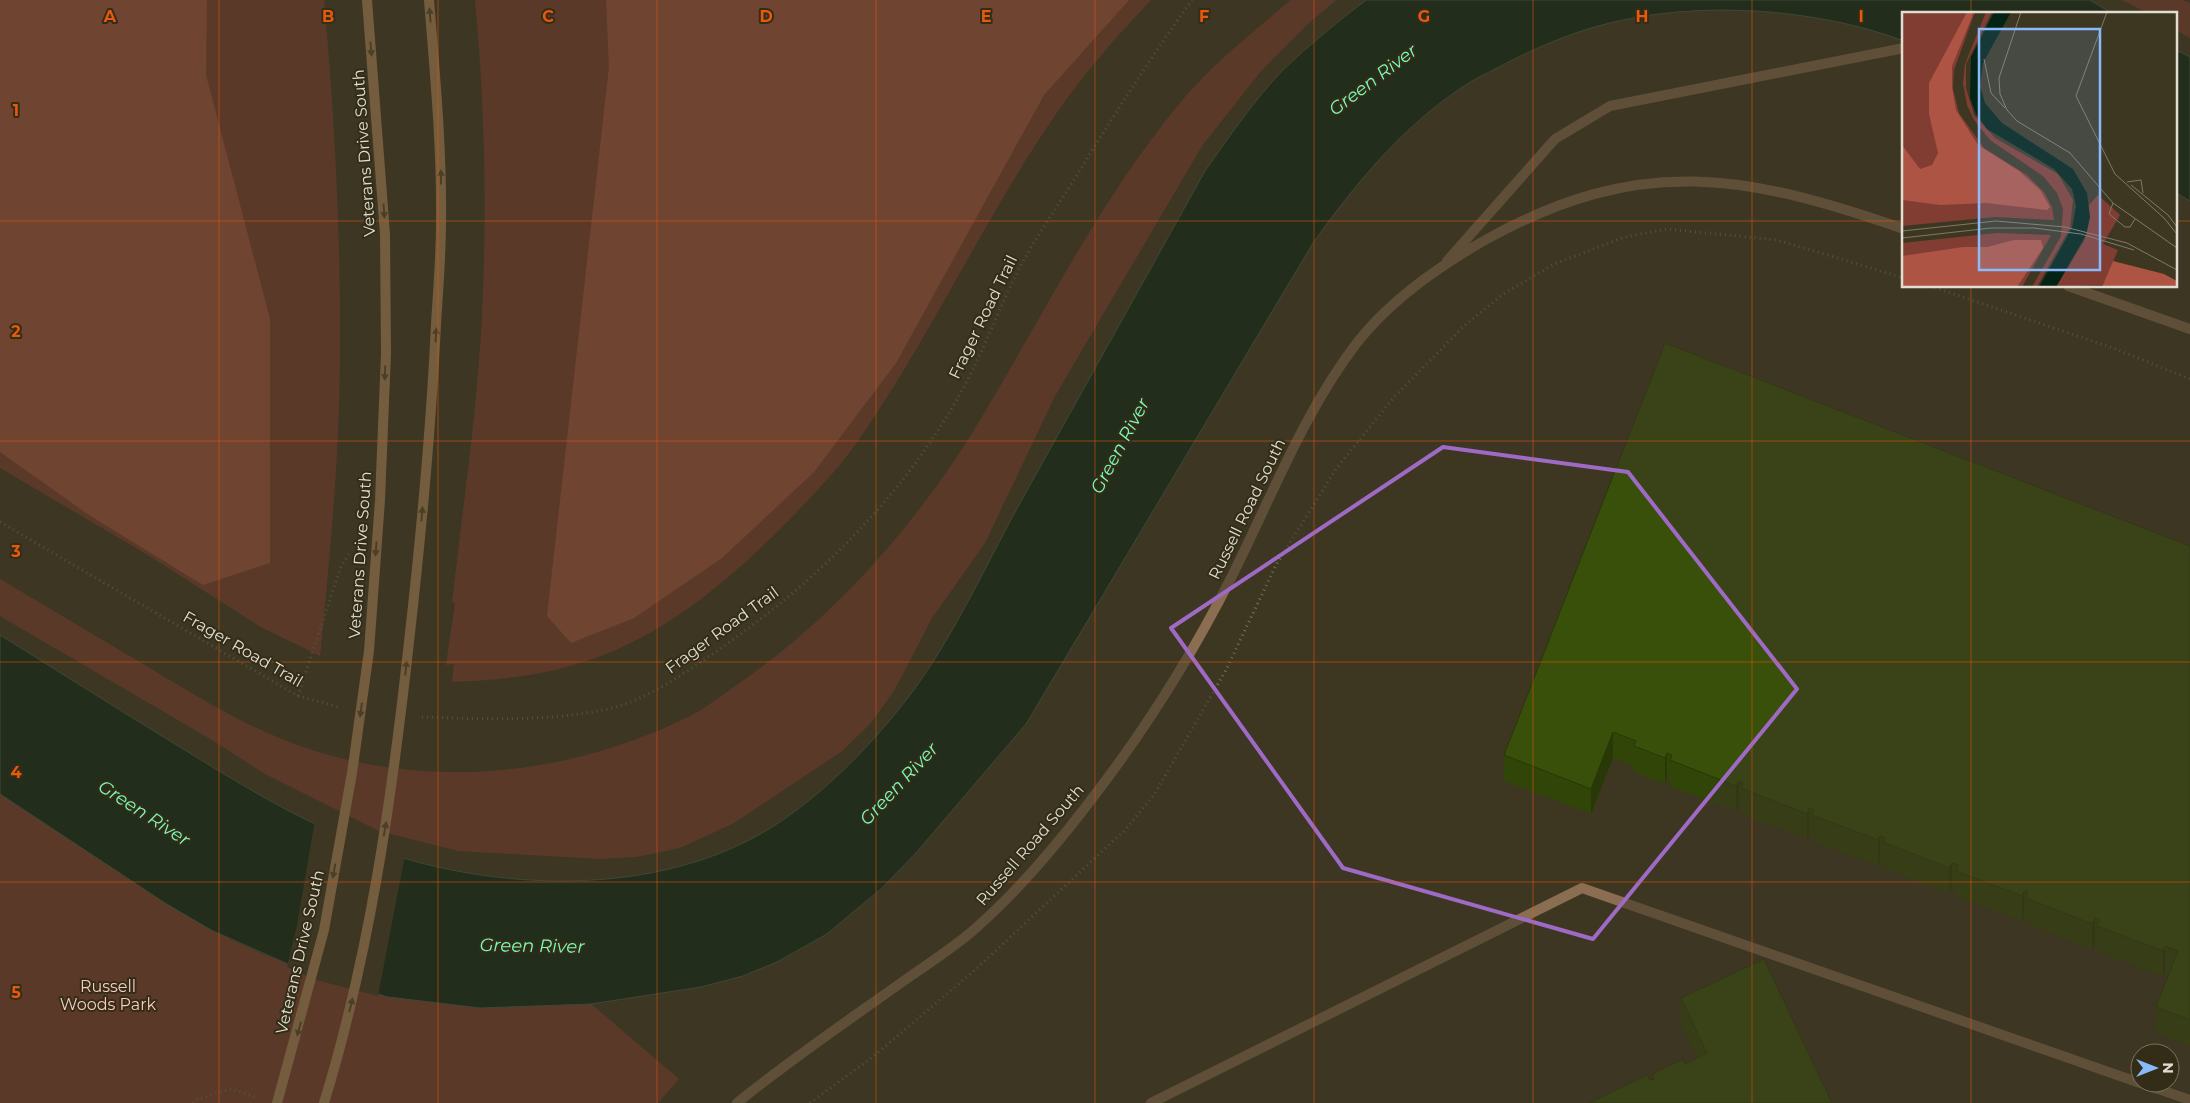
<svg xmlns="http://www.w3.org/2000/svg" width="2190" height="1103" viewBox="0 0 2190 1103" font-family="Montserrat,sans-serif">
<rect width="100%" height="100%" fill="#3d3722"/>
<!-- green -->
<g fill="#813d32">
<path d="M0 0H324C335 121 341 241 340 362 339 460 330 558 320 656L259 626 148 555 0 468Z"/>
<path d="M475 0H1151C1117 36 1084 73 1056 114 985 217 933 332 862 435 842 465 817 491 792 517 730 580 660 641 573 665 534 677 493 680 452 682L454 664 446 665 455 603 452 602C463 507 477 412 482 317 487 211 485 106 475 0Z"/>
<path d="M1291 0H1336L1310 22 1261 71 1202 146 1055 396 985 543 932 618 894 691 870 724 841 752 734 823 680 848 636 857 600 859 458 851 379 831 265 774 212 740 0 616V579C51 609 102 640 153 670 204 701 255 732 312 750 438 790 575 774 692 715 709 706 725 693 741 682 834 617 911 530 971 435 1039 324 1096 205 1179 104 1211 65 1252 33 1291 0Z"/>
<polygon points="2122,0 2183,0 2190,3 2190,38 2176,30 2176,14 2150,14"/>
<polygon points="0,793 165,903 211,930 262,954 388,997 480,1008 591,1004 679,1079 658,1103 0,1103"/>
</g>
<!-- forest -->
<g fill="#ad5444">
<polygon points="0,0 207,0 206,75 270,319 270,563 203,585 89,515 0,452"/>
<polygon points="606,0 1129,0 1044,95 896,363 814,472 722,558 634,618 571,643 547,616 609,67"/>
</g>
<!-- water -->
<g fill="#032314" stroke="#465b4d">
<path d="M1366 0H2090L2113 14H1904V41C1816 8 1697 0 1606 24 1569 33 1531 50 1497 68 1486 74 1474 79 1464 86 1403 126 1355 184 1313 243L1026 724 916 853 882 888 827 934 777 962 743 976 701 987 591 1004 480 1008 388 997 317 977 211 930 165 903 0 794V635C58 671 116 708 175 744 240 784 305 825 378 850 499 892 657 897 769 829 824 795 877 740 916 687 959 627 989 558 1025 494 1085 386 1145 279 1205 171 1229 137 1254 100 1283 70 1309 45 1337 22 1366 0Z"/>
<polygon points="2176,50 2190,57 2190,201 2176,193"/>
</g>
<!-- pier -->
<polygon fill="#3d3722" points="315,820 379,848 405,855 378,996 316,980 287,967 297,925"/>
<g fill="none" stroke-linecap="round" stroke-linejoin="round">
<!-- path -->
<g stroke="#75705e" stroke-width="3" stroke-dasharray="1 4" stroke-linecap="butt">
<polyline points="1930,286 2113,348 2190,379"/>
<polyline points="0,522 298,696 339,707"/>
<polyline points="298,696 340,569 350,551"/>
<path d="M422 717C483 719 547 722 608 709 649 699 683 674 717 651 815 583 901 499 960 394 985 350 1001 301 1026 256 1042 229 1060 202 1077 175 1114 115 1151 57 1192 0"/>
<polyline points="193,1103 195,1100 231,1089 256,1097"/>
<polyline points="810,1103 874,1056 976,969 1124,831 1154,795 1226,670 1276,565 1336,469 1394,397 1464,326 1502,295 1554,264 1625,237 1667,229 1777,240 1904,278"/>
</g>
<!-- lane -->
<polyline stroke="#8b6d52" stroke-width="10" points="1447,261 1555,139 1610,106 1904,48"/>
<!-- street -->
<g stroke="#8b6d52" stroke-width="10">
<polyline points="2068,286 2190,329"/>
<polyline points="2141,1083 2190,1100"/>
<path d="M737 1103C791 1059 849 1020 905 980 929 963 955 947 977 927 1026 884 1070 829 1109 776 1155 714 1196 647 1231 578 1271 499 1302 415 1356 344 1390 300 1439 266 1487 239 1641 154 1745 174 1904 229"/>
<polyline points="1151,1103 1582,888 2140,1083"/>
</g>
<!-- secondary -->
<g stroke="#b98a5f" stroke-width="10">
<polyline points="277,1103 324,930 352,773 369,651 380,500 386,353 385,234 367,0"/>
<path d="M324 1103C370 953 392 797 409 642 421 536 431 430 436 324 438 291 441 257 441 223 442 149 435 74 429 0"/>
</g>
</g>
<!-- wall -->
<g fill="#314509">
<polygon points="2190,546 2190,1046 2156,1033 2156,1007 2169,973 2165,971 2163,977 2097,951 2097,945 2095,944 2092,950 2026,923 2026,917 2024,917 2022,922 1956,896 1956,890 1952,888 1949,894 1883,868 1883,862 1880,862 1878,866 1812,841 1812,835 1809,834 1807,839 1741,814 1741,807 1739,806 1736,811 1670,786 1670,780 1667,778 1665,784 1634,772 1634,766 1613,758 1591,814 1504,781 1504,755"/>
<polygon points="1681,998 1832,1103 1650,1080 1652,1080 1652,1074 1685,1064 1697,1058 1681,1024"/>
</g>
<!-- shaded-wall -->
<g fill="#283807">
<polygon points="1613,732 1613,758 1591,814 1591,789"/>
<polygon points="1667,753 1667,778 1665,784 1665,758"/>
<polygon points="1739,781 1739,806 1736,811 1736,786"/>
<polygon points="1809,808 1809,834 1807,839 1807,814"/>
<polygon points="1880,836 1880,862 1878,866 1878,840"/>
<polygon points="1952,863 1952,888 1949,894 1949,868"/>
<polygon points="2024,891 2024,917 2022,922 2022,896"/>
<polygon points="2095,918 2095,944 2092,950 2092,924"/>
<polygon points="2165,946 2165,971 2163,977 2163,951"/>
</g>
<!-- building -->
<g fill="#39500a" stroke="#283807">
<polygon points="1665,343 2190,546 2190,1020 2156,1007 2178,951 2165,946 2163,951 2097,926 2099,920 2095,918 2092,924 2026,898 2028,892 2024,891 2022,896 1956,871 1958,865 1952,863 1949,868 1883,842 1884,837 1880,836 1878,840 1812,815 1814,810 1809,808 1807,814 1741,788 1743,783 1739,781 1736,786 1670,760 1672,755 1667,753 1665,758 1634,746 1636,741 1613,732 1591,789 1504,755"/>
<polygon points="1764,959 1832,1103 1589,1103 1647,1075 1650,1080 1654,1079 1652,1074 1683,1059 1685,1064 1707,1053 1681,998"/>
</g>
<!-- one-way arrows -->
<defs><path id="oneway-solid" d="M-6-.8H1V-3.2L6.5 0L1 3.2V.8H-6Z" transform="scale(1.25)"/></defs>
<g fill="#5b492d">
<use href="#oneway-solid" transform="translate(430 15) rotate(-94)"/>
<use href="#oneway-solid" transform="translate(371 49) rotate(85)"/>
<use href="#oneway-solid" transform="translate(441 177) rotate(-90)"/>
<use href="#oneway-solid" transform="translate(384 211) rotate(86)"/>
<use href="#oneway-solid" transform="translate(436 335) rotate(-87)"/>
<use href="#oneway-solid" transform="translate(385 373) rotate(92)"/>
<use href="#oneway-solid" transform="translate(422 514) rotate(-85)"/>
<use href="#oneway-solid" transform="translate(376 549) rotate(94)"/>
<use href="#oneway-solid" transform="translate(406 668) rotate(-84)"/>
<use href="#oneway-solid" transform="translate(361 710) rotate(98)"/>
<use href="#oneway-solid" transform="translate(385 829) rotate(-80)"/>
<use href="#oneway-solid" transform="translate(334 871) rotate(100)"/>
<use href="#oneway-solid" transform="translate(351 1005) rotate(-76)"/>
<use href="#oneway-solid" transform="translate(299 1029) rotate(105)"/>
</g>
<!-- marked area -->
<path d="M0 0H2190V1103H0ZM1443 447 1628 472 1797 689 1593 939 1343 868 1171 628Z" fill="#3d3722" fill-opacity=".55" fill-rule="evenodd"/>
<path fill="none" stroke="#9f6ac5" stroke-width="4" stroke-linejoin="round" d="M1443 447 1628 472 1797 689 1593 939 1343 868 1171 628Z"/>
<!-- grid -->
<path fill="none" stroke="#e8590c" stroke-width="1" stroke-opacity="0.55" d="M219 0V1103M438 0V1103M657 0V1103M876 0V1103M1095 0V1103M1314 0V1103M1533 0V1103M1752 0V1103M1971 0V14M0 221H1904M2176 221H2190M1971 286V1103M0 441H2190M0 662H2190M0 882H2190"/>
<g text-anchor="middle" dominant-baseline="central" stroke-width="4" stroke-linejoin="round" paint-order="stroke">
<!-- street labels -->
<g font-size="16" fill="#e1ded1" stroke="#332d18">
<text transform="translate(364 153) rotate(-94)">Veterans Drive South</text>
<text transform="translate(983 317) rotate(-64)">Frager Road Trail</text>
<text transform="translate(1247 509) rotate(-64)">Russell Road South</text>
<text transform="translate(360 555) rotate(-86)">Veterans Drive South</text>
<text transform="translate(722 630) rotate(-36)">Frager Road Trail</text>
<text transform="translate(243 649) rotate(30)">Frager Road Trail</text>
<text transform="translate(1030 845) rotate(-49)">Russell Road South</text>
<text transform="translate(300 952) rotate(-77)">Veterans Drive South</text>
</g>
<!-- park labels -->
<g font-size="16" fill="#fcc9bf" stroke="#332d18">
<text x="108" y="986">Russell<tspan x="108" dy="18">Woods Park</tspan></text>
</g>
<!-- water labels -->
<g font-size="18" font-style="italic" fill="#78fcb9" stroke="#332d18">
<text transform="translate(1373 80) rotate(-37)">Green River</text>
<text transform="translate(1120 446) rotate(-62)">Green River</text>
<text transform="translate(899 784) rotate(-47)">Green River</text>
<text transform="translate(144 813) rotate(33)">Green River</text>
<text transform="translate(532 946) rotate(1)">Green River</text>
</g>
</g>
<!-- overview -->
<g transform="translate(1902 12)">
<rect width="275" height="275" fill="#3d3722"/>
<path d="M0 0H73L52 58 51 77 57 101 82 136 125 163 142 180 150 195 152 208 93 205 0 214ZM84 0H90L64 52V76L72 103 93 126 156 162 171 188 168 216 135 275H130L159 224 161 197 155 181 141 164 88 128 72 108 65 93 61 71 63 52ZM196 183 218 203 201 232 216 238 201 273 154 275 182 229 186 215 187 193ZM95 221 149 223 120 275H0V231Z" fill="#813d32"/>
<path d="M65 0H71L70 5 50 54V75L54 98 76 133 117 159 138 178 148 195 145 198 84 191 38 193 0 188V133L18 157 30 153 36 141 27 102V71ZM112 228H139L141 236 115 275H0V244L61 235H85ZM211 249 262 262 275 269V275H200Z" fill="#ad5444"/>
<path d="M92 0H109L81 51 78 74 83 91 100 111 171 157 185 181 188 205 184 223 154 275H137L170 216 174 194 170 177 152 157 85 117 74 102 68 86 69 45Z" fill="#032314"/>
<path fill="none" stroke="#7f7a68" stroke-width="1" d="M119 0 97 66 98 82 105 98 115 109 168 141 211 191 275 236M205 0 174 84 213 162 262 206 275 222M82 47 89 81 103 96M225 170 239 168 241 181M229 173 266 203 275 215M211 191 207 202 223 215H228L233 207M0 219 94 209 163 215 225 231 275 258M0 226 89 216H132L179 222 232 238"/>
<path fill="#88bafc" fill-opacity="0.15" stroke="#88bafc" stroke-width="2.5" d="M77 17H198V258H77Z"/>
<rect width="275" height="275" fill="none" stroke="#e1ded1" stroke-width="2.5"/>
</g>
<g font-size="16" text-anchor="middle" font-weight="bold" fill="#e8590c" stroke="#332d18" stroke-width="4" stroke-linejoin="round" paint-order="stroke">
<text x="110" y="22">A</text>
<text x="328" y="22">B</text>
<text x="548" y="22">C</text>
<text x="766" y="22">D</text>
<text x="986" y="22">E</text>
<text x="1204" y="22">F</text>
<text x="1424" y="22">G</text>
<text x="1642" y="22">H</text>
<text x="1861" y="22">I</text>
<text x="16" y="116">1</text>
<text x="16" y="337">2</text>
<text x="16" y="557">3</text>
<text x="16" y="778">4</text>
<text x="16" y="998">5</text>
</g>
<!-- north arrow -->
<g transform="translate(2155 1068) rotate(90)"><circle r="24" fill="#332d18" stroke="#797462"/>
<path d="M0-4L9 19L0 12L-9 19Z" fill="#88bafc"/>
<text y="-8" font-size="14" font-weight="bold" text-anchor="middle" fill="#e1ded1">N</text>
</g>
</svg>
